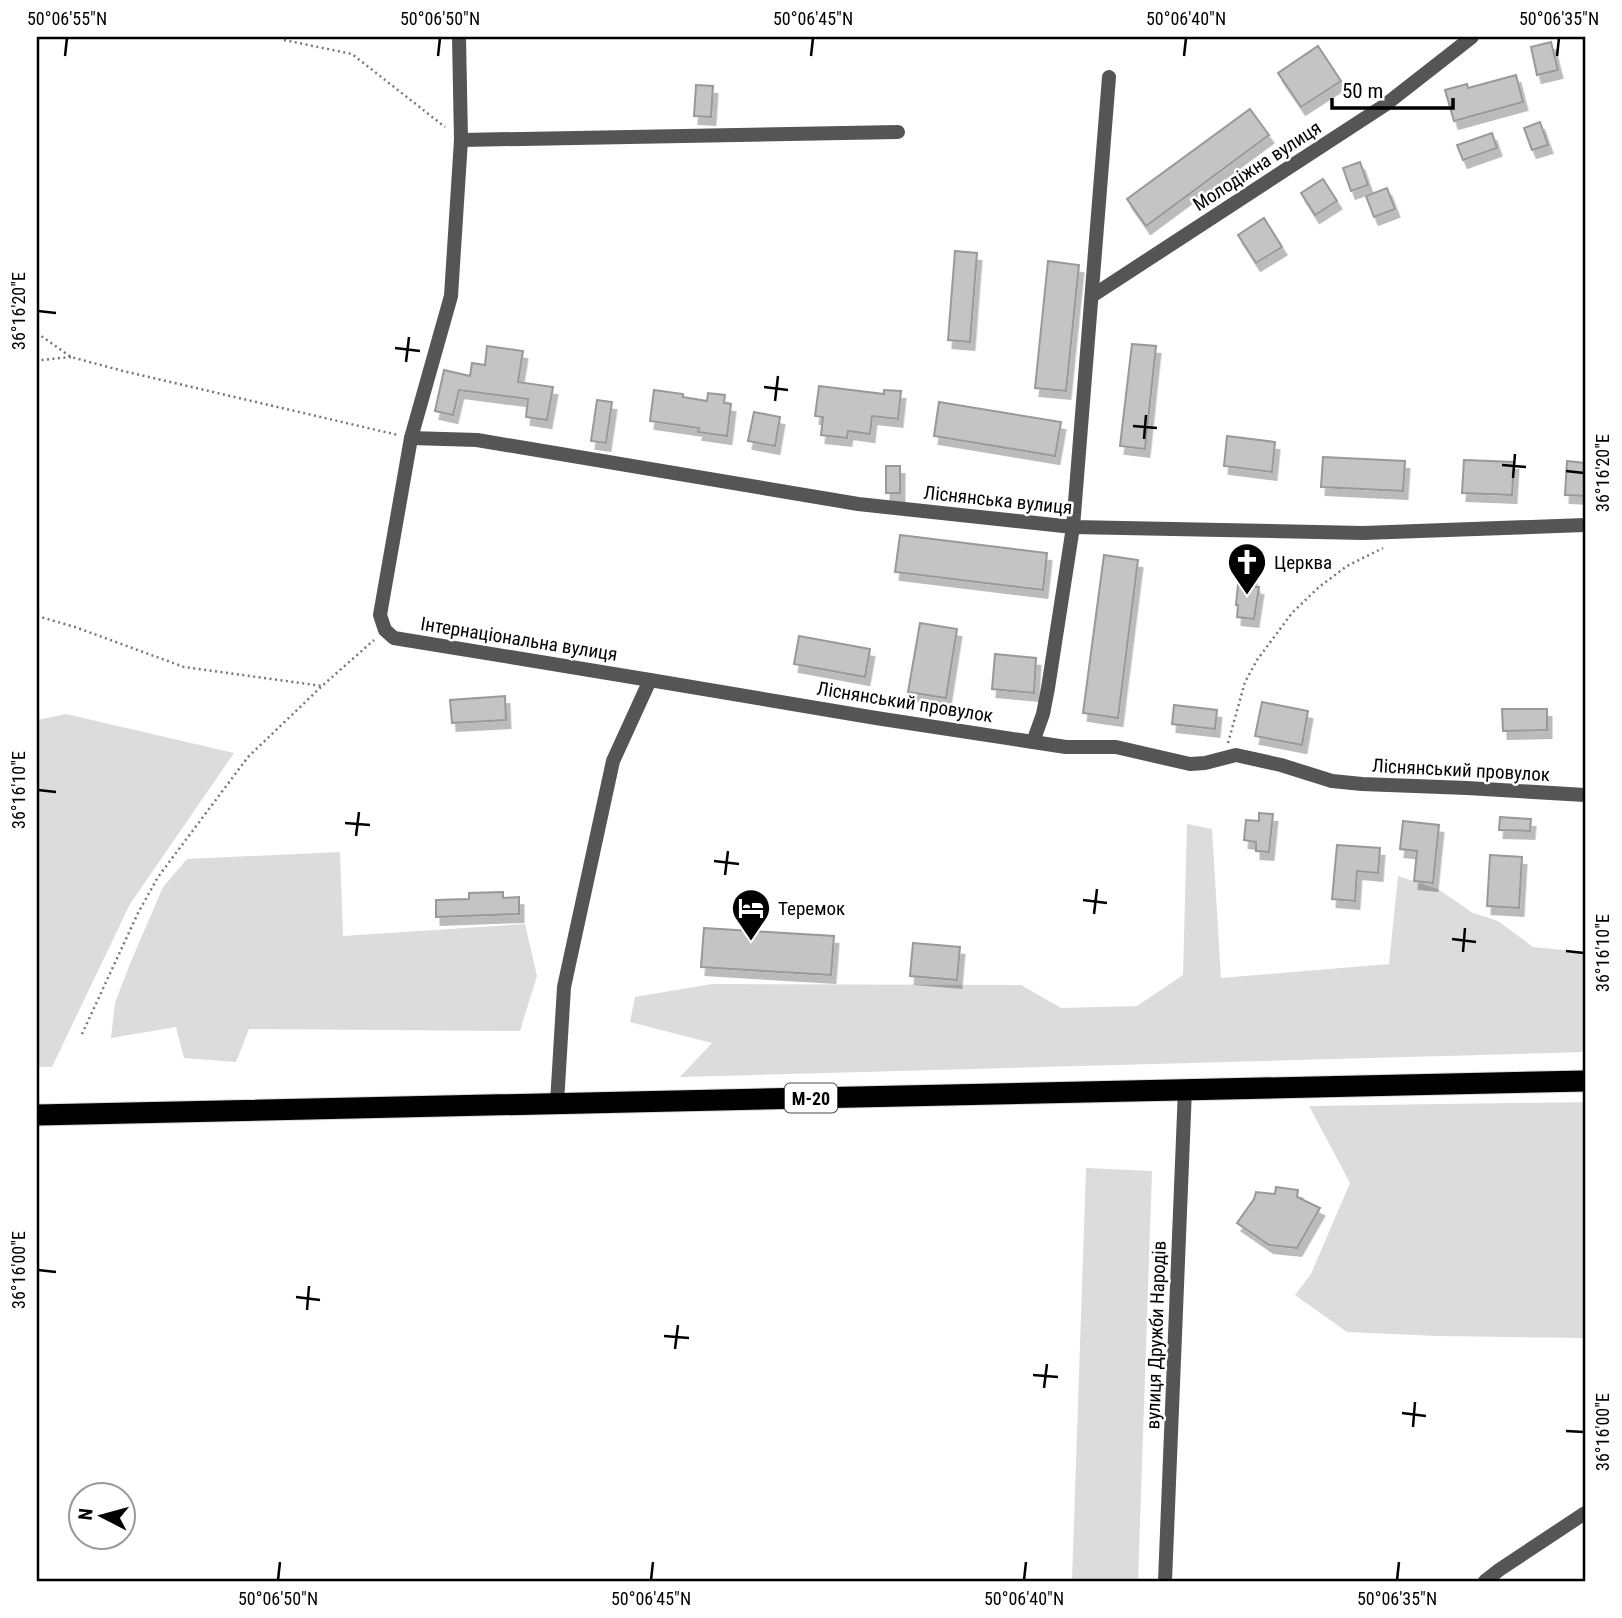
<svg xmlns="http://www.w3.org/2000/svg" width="1622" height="1618" viewBox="0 0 1622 1618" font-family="'Roboto Condensed',sans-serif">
<defs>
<filter id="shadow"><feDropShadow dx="4.5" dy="8" stdDeviation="0" flood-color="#0004"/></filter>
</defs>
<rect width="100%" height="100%" fill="#fff"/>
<!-- green -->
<g fill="#dcdcdc">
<polygon points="66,714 234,753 130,904 52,1067 37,1067 37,720"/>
<polygon points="1187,824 1212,829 1221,978 1389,964 1398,876 1438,889 1473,913 1498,921 1533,947 1585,952 1585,1052 680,1077 712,1043 630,1022 635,997 712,984 1021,985 1061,1008 1137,1006 1183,975"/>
<polygon points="340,852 343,936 525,924 537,976 520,1031 249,1029 236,1062 184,1058 176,1027 111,1038 115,1003 129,966 163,887 187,859"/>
<polygon points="1585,1102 1585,1338 1438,1336 1347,1332 1295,1295 1311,1274 1350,1183 1309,1106"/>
<polygon points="1086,1168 1152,1171 1138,1581 1072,1581"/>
</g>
<!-- building -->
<g fill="#c4c4c4" stroke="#999" stroke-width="2" filter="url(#shadow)">
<polygon points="1551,42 1558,70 1537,75 1531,47"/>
<polygon points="1318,46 1341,81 1301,107 1278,73"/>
<polygon points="1516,75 1523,102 1454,121 1445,90 1467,84 1468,88"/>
<polygon points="696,85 713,86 711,117 694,116"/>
<polygon points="1250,109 1269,135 1146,226 1127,199"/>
<polygon points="1540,122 1548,145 1532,150 1524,128"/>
<polygon points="1492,133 1497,148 1463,160 1457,145"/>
<polygon points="1360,162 1368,185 1351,191 1343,168"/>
<polygon points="1323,179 1337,201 1315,215 1301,193"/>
<polygon points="1387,188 1395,209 1374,217 1366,196"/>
<polygon points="1264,218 1282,247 1256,263 1238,235"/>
<polygon points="955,251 977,253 970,342 948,340"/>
<polygon points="1048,261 1079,265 1066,391 1035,388"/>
<polygon points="1132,344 1156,346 1145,449 1120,446"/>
<polygon points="487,346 523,351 518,382 553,387 547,420 526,417 528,399 459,390 453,415 435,411 444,370 470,376 472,363 485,365"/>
<polygon points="819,386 884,394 884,390 901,391 898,419 872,416 870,434 848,431 847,438 821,435 823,417 815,416"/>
<polygon points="654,390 683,394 683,397 707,401 708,393 725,395 724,403 731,404 727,436 698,432 699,428 650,421"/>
<polygon points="597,400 612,402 606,443 591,441"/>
<polygon points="939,402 1061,422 1055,456 934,436"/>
<polygon points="754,412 780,417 775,446 748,441"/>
<polygon points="1227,436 1275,442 1272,472 1224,466"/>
<polygon points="1323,457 1405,461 1403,491 1321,487"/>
<polygon points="1464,460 1514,462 1512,495 1462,493"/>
<polygon points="1567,461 1585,463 1585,496 1565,495"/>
<rect x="886" y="466" width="14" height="27"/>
<polygon points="900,535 1047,553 1043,590 895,572"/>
<polygon points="1104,555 1138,560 1118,718 1083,713"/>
<polygon points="1250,571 1256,587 1259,587 1254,619 1237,617 1238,605 1236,605 1238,585 1242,586"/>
<polygon points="920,623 957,629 946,698 908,692"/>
<polygon points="799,636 870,649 865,677 794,664"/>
<polygon points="995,654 1036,658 1034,693 992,689"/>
<polygon points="505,696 506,720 452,723 450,700"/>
<polygon points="1262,702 1308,711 1302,745 1255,736"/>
<polygon points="1174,705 1217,710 1215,729 1172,724"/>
<polygon points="1502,709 1547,709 1547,730 1503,731"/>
<polygon points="1259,813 1273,814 1269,852 1256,851 1256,842 1244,840 1246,820 1259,821"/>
<polygon points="1500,817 1531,819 1530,831 1499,830"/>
<polygon points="1403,821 1439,825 1433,883 1414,881 1417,851 1400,849"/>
<polygon points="1337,845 1380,848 1378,873 1357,871 1355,901 1332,899"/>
<polygon points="1490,855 1522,857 1519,908 1487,906"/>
<polygon points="503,892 503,898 519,897 519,914 436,917 436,900 469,899 469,893"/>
<polygon points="704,928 834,936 831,975 701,967"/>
<polygon points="913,943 960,947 957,980 910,976"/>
<polygon points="1276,1187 1298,1190 1297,1197 1320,1208 1297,1248 1269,1245 1237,1223 1254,1199 1256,1192 1275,1194"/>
</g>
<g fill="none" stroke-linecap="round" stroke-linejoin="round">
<!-- highway casing -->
<g stroke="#dbdbdb" stroke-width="23">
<polyline id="highway" points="37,1115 1585,1081"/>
</g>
<!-- path -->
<g stroke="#777" stroke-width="2.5" stroke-dasharray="2 3.5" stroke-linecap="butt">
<polyline points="284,40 352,54 445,127"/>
<polyline points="37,333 71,357 123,371 398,435"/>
<polyline points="37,363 41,360 71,357"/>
<polyline points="37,616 75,627 184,667 322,686"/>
<polyline points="1228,743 1245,682 1257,660 1292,613 1319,587 1347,566 1383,548"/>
<polyline points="82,1034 138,913 158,877 248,757 322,686 374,640"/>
</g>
<!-- street -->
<g stroke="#555" stroke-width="14">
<polyline points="459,37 461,140 451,296 411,438 380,615 385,630 394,638 650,680"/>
<polyline points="461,140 898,132"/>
<polyline points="1092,296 1385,105 1472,37"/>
<polyline points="411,438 477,440 858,504 1073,527 1363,533 1585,525"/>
<polyline points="1033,742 1043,714 1048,688 1073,527 1109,77"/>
<polyline points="557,1103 564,987 613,761 650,680 876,718 1033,742 1066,747 1116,747 1190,764 1205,763 1236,755 1281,765 1332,781 1362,784 1467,788 1585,795"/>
<polyline points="1165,1581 1185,1089"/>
<polyline points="1485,1581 1499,1570 1585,1513"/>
</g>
<!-- highway -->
<use href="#highway" stroke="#000" stroke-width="21"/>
</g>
<!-- ticks -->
<path fill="none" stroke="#000" stroke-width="2.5" d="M65 56 67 38M438 56 440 38M811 56 813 38M1184 56 1186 38M1557 56 1559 38M38 311 56 313M395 348 420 351M406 362 409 337M764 387 788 390M775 401 778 376M1133 426 1157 428M1144 439 1146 415M1502 465 1526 467M1566 471 1584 473M1513 478 1515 454M38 790 56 792M345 823 370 825M356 836 359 812M714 861 739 864M725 875 728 851M1083 900 1107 903M1094 914 1097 889M1452 939 1476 942M1566 951 1584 953M1463 952 1465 928M38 1270 56 1272M296 1297 320 1300M307 1310 309 1286M664 1336 689 1338M675 1349 678 1325M1033 1375 1058 1377M1044 1388 1047 1364M1402 1413 1426 1416M1413 1427 1415 1402M1566 1431 1584 1432M278 1580 280 1562M651 1580 653 1562M1024 1580 1026 1562M1397 1580 1399 1562"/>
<!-- icons -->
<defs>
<g id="church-pin" transform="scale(2.0125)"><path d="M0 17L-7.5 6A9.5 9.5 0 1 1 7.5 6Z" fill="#000" stroke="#fff"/><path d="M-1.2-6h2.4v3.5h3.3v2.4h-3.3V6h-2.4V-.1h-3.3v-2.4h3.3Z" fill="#fff"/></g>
<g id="hotel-pin" transform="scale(2.0125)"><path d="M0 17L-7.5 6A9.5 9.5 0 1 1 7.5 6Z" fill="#000" stroke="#fff"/><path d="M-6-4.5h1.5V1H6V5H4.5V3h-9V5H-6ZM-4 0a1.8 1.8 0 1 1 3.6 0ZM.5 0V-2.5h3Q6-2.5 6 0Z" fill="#fff"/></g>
</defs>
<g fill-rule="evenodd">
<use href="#church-pin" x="1247" y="562"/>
<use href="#hotel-pin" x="751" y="908"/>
</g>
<g text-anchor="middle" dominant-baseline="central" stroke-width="5" stroke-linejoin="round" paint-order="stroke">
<!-- shield labels -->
<rect fill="#fff" stroke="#4c4c4c" stroke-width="2" x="785" y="1083.5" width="52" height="29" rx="5"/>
<g font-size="18" font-weight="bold" fill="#000">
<text x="811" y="1098">М-20</text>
</g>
<!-- street labels -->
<g font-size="19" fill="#000" stroke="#fff">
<text transform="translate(1257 166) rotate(-33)">Молодіжна вулиця</text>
<text transform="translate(998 500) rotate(6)">Ліснянська вулиця</text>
<text transform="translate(519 639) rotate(9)">Інтернаціональна вулиця</text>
<text transform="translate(905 702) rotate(9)">Ліснянський провулок</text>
<text transform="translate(1461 770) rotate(3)">Ліснянський провулок</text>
<text transform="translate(1156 1335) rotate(-88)">вулиця Дружби Народів</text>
</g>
<!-- poi labels -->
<g font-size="19" fill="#000" stroke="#fff" text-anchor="start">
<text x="1274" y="562">Церква</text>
<text x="778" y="908">Теремок</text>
</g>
</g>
<!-- border -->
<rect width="1622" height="1618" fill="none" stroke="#ffffff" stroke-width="77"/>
<!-- north arrow -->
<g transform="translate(102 1516) rotate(276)"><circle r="33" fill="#ffffff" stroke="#999999" stroke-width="2"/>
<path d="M0-5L12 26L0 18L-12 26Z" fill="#000000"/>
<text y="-10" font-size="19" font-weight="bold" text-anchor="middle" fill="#000000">N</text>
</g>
<!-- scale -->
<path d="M1332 98v10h121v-10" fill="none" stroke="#000000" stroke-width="3.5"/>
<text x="1342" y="98" font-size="21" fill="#000000" stroke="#ffffff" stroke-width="5" paint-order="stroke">50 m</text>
<rect x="38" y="38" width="1546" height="1542" fill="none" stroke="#000" stroke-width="2.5"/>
<g font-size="18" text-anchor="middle" fill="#000">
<text x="67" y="25">50°06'55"N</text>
<text x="440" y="25">50°06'50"N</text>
<text x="813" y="25">50°06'45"N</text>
<text x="1186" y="25">50°06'40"N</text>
<text x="1559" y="25">50°06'35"N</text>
<text transform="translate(19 311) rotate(-90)" y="6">36°16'20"E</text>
<text transform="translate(1603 473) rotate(-90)" y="6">36°16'20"E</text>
<text transform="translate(19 790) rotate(-90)" y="6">36°16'10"E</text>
<text transform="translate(1603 953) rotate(-90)" y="6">36°16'10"E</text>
<text transform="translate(19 1270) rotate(-90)" y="6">36°16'00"E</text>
<text transform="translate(1603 1432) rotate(-90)" y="6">36°16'00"E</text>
<text x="278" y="1605">50°06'50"N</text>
<text x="651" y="1605">50°06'45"N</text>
<text x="1024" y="1605">50°06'40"N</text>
<text x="1397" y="1605">50°06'35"N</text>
</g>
</svg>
